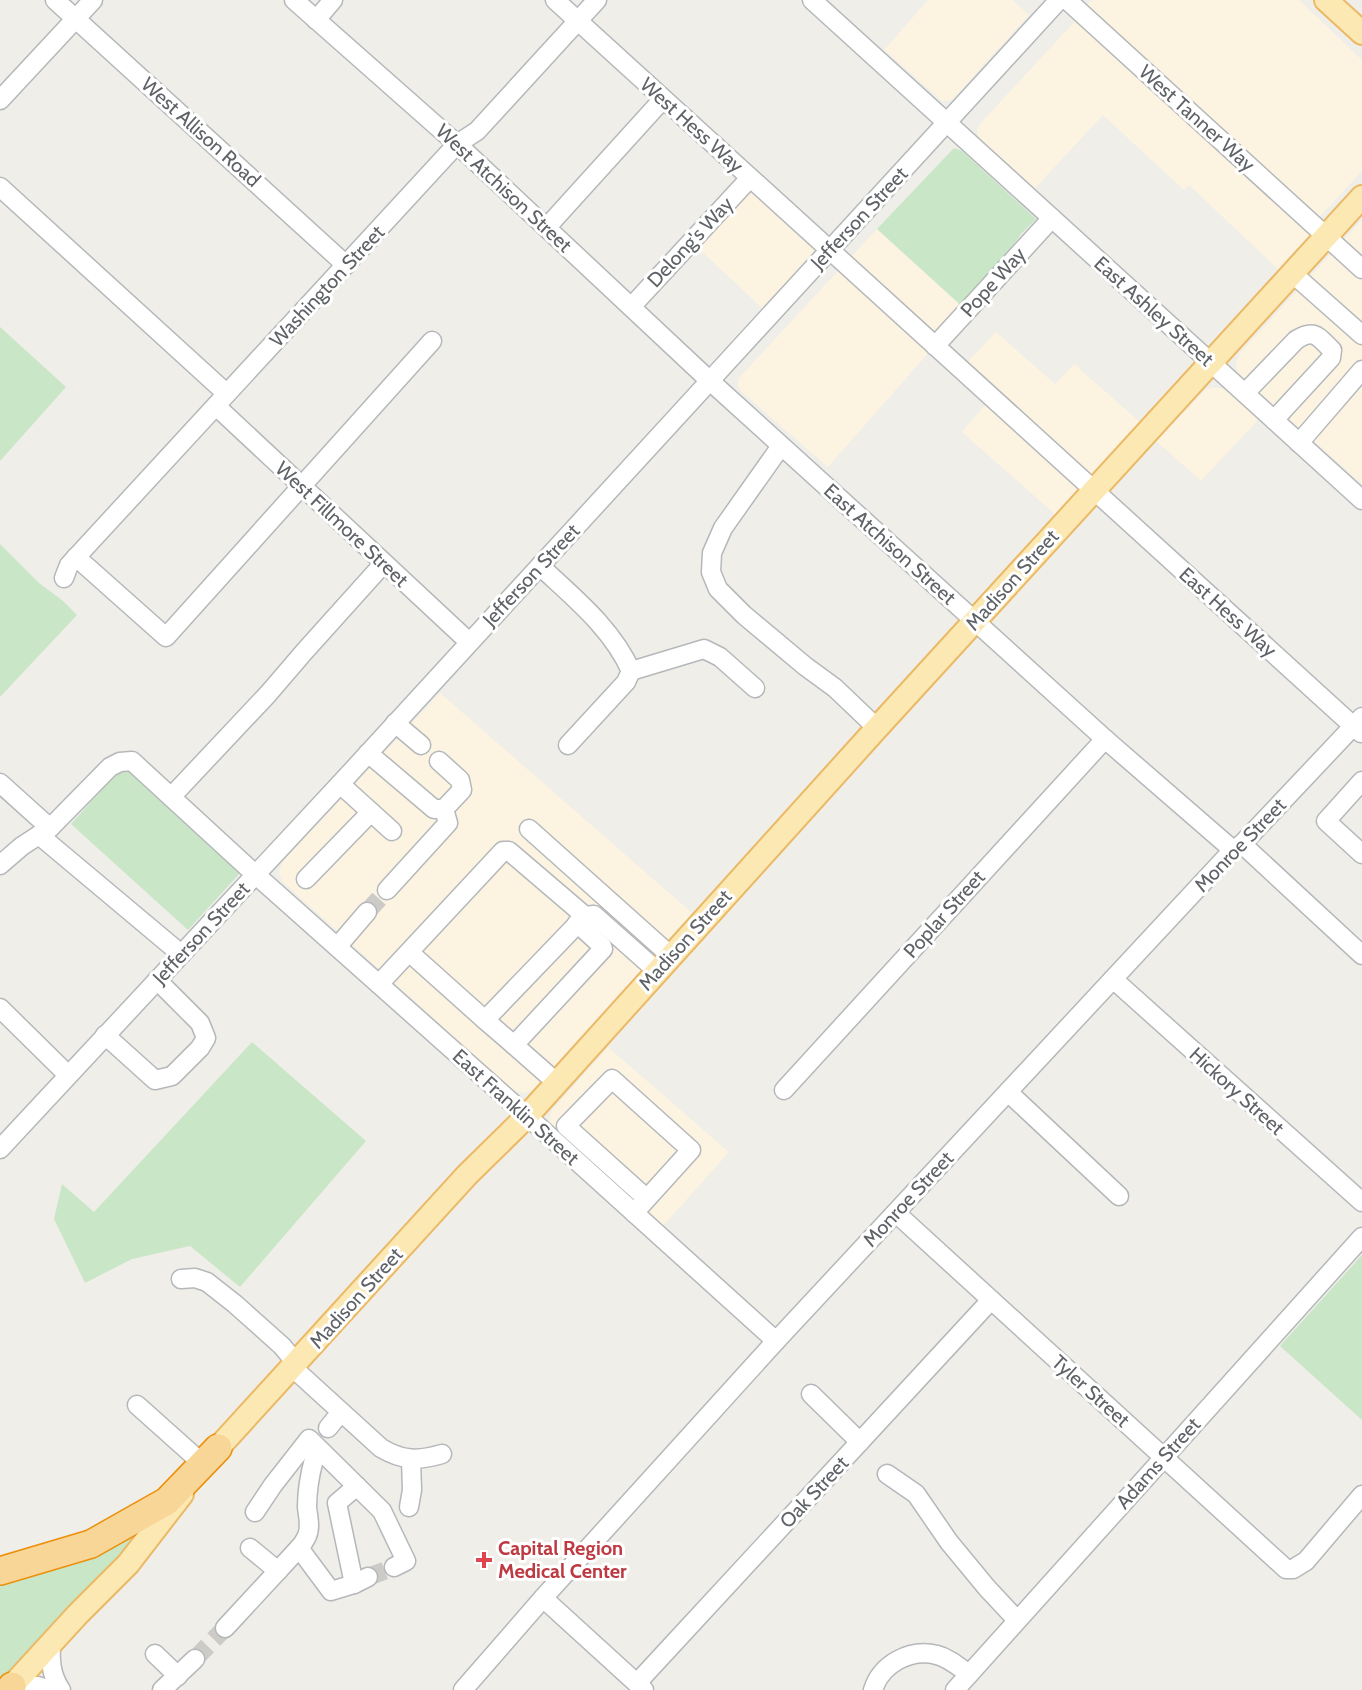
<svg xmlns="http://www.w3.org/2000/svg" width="1362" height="1690" viewBox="0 0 1362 1690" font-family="Cabin,sans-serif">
<rect width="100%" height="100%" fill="#f0eee8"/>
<!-- commercial -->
<g fill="#fcf3e1">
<polygon points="928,0 1012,0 1029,15 952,100 947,101 942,101 884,50"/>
<polygon points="1092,0 1299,0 1362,60 1362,171 1316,221 1084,8"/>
<polygon points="1078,18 1312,232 1278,269 1189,185 1184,190 1103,115 1035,188 979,138 977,131 979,125"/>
<polygon points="749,186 819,250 763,309 695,245"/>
<polygon points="1362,220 1362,484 1241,376 1236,368 1237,360 1241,352"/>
<polygon points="877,229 966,310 828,467 742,392 738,386 738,379"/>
<polygon points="996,332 1055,384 1074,364 1140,422 1056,515 962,432 987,403 956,374"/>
<polygon points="1212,388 1221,388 1228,392 1259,419 1201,481 1156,441 1205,390"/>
<polygon points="440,693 692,913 532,1091 523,1093 514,1091 282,881 279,872 282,862"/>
<polygon points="608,1047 729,1152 663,1226 552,1128 549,1118 552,1110"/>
</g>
<!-- green -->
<g fill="#c9e6c6">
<polygon points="954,148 962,151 1036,219 1021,234 1013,246 1005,265 966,310 877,229"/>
<polygon points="0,327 66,387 0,461"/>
<polygon points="0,544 39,583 63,601 77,615 0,697"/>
<polygon points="124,769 131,769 240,866 240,873 188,930 71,824 116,774"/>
<polygon points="252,1042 366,1141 240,1287 190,1246 132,1259 85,1283 54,1219 62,1184 94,1212"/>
<polygon points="1362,1255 1362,1420 1280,1346"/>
<polygon points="151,1526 0,1690 0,1580"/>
</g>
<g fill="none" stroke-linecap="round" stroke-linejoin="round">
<!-- minor-tunnel -->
<g stroke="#cccbc8" stroke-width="18" stroke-dasharray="18 9" stroke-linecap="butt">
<polyline points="367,912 387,890"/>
<polyline points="368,1577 394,1567"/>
<polyline points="195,1659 225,1628"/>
</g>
<!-- minor casing -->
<g stroke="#b5b8bb" stroke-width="21">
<g id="minor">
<polyline points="55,0 346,265"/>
<polyline points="294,0 457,144 710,381 1105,739 1233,850"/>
<polyline points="555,0 1361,733"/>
<polyline points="812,0 1362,500"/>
<polyline points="1067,0 1362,269"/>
<polyline points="316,20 333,0"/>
<polyline points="0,100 93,0"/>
<polyline points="0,187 226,393"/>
<polyline points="547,227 663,99"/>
<polyline points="1292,273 1362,335"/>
<polyline points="631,307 750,178"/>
<polyline points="935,346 1052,218"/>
<path d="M1245 393 1296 340C1315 328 1318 337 1332 350L1331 358 1274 420"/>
<polyline points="216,406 469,642"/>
<polyline points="1299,443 1362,370"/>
<polyline points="781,446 723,528 712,553 711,572 718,589 744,615 805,666 835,688 877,728"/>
<polyline points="76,557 166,637 432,341"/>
<path d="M540 566C573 597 612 628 631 671L626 682 568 745"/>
<polyline points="64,578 69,565 457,144 477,131 597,0"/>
<polyline points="631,671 704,649 720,657 755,688"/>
<polyline points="395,723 421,745"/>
<polyline points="368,753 434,809 444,809 462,790 460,780 439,761"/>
<polyline points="1362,781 1326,821 1362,854"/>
<polyline points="0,783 50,828"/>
<polyline points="340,784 392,831"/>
<polyline points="171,797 268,694 304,652 384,563"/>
<polyline points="529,829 671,956"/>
<polyline points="1242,844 1362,955"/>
<polyline points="0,865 22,846 39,835"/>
<polyline points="306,879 371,812"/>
<polyline points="387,890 448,823 444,809"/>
<polyline points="585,916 594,915 657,971"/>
<polyline points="337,947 367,912"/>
<polyline points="181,954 39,835 50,828 110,767 120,762 132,761 256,875 527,1116 776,1341"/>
<polyline points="1113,979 1362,1202"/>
<polyline points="379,984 503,851 509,851 585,916 485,1020 409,952"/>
<polyline points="0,1008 68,1075"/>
<polyline points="485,1020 514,1045"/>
<polyline points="105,1035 155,1080 172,1076 200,1048 206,1038 200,1023 157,980"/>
<polyline points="556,1082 514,1045 603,949 602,946 577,923"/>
<polyline points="784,1090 1105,739"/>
<polyline points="1008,1092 1119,1196"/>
<polyline points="0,1149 340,784 1059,0"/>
<polyline points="634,1213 691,1150 612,1079 566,1126 646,1198"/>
<polyline points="896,1213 1286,1569 1293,1569 1306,1561 1362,1495"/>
<polyline points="181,1279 195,1278 207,1282 235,1304 282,1346 296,1363"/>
<path d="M292 1367 381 1448C403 1461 418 1461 442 1454"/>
<polyline points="811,1394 860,1442"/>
<polyline points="137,1405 203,1464"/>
<polyline points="328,1428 341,1412"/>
<polyline points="887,1474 916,1494 949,1542 987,1588 1017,1620"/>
<polyline points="409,1507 412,1490 411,1459"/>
<polyline points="255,1512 273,1485 309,1439 382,1511 406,1561 394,1567"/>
<polyline points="250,1548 278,1571"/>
<polyline points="299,1548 331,1591 354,1584 368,1577"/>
<polyline points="354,1584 337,1503 357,1486"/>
<polyline points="543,1598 644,1690"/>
<path d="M225 1628 299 1548C302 1545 305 1540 307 1536 311 1527 308 1517 307 1507 307 1491 310 1474 314 1459"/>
<path d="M51 1644C50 1661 51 1675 61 1690"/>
<polyline points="155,1654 178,1676"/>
<polyline points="637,1683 991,1300"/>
<polyline points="12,1686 38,1686 51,1690"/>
<polyline points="162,1690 195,1659"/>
<polyline points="463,1690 543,1598 776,1341 1233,850 1242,844 1362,717"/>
<path d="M873 1690C881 1664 910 1648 937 1655 949 1658 959 1667 969 1674"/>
<polyline points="955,1690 1362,1237"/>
</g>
</g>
<!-- major casing -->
<g stroke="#ebb966" stroke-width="26">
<g id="major">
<polyline points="1326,0 1362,33"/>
<polyline points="208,1461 218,1448 467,1175 527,1116 877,728 1362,197"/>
<polyline points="12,1686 78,1614 128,1564 182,1494"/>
</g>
</g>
<!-- highway casing -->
<g stroke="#ec900c" stroke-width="30">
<g id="highway">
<polyline points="0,1571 91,1544 167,1501 218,1448"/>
<polyline points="9,1690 12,1686"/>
</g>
</g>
<!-- minor -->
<use href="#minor" stroke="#fff" stroke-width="18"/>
<!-- major -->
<use href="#major" stroke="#fbe8b2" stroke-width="22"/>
<!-- highway -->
<use href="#highway" stroke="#f8d697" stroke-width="27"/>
</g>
<!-- markers -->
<path fill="#e0444e" stroke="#fff" stroke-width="2" d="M481 1551h6v6h6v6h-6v6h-6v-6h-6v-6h6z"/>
<g text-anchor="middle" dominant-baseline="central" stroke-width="6" stroke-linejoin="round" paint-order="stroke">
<!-- street labels -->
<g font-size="20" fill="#5f6367" stroke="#fff">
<text transform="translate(1197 118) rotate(42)">West Tanner Way</text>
<text transform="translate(692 125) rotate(42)">West Hess Way</text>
<text transform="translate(201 132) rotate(42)">West Allison Road</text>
<text transform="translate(504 188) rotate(43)">West Atchison Street</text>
<text transform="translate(859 218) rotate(-47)">Jefferson Street</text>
<text transform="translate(690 242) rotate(-47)">Delong's Way</text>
<text transform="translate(993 282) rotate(-48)">Pope Way</text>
<text transform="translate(327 286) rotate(-47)">Washington Street</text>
<text transform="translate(1154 311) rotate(42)">East Ashley Street</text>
<text transform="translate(342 524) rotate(43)">West Fillmore Street</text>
<text transform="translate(890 544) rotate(42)">East Atchison Street</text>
<text transform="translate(531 575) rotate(-47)">Jefferson Street</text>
<text transform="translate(1012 580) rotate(-48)">Madison Street</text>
<text transform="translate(1228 612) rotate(42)">East Hess Way</text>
<text transform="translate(1240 845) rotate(-46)">Monroe Street</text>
<text transform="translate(944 914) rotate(-48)">Poplar Street</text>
<text transform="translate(201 933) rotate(-47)">Jefferson Street</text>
<text transform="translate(685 940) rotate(-48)">Madison Street</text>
<text transform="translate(1237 1091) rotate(42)">Hickory Street</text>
<text transform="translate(516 1107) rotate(42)">East Franklin Street</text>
<text transform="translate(908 1199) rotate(-47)">Monroe Street</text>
<text transform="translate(356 1298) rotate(-48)">Madison Street</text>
<text transform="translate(1091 1391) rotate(42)">Tyler Street</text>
<text transform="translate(1158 1463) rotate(-48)">Adams Street</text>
<text transform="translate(814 1492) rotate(-47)">Oak Street</text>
</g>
<!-- health labels -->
<g font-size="20" font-weight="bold" fill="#be3a42" stroke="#fff" text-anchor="start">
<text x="498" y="1548">Capital Region<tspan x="498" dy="23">Medical Center</tspan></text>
</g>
</g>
</svg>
